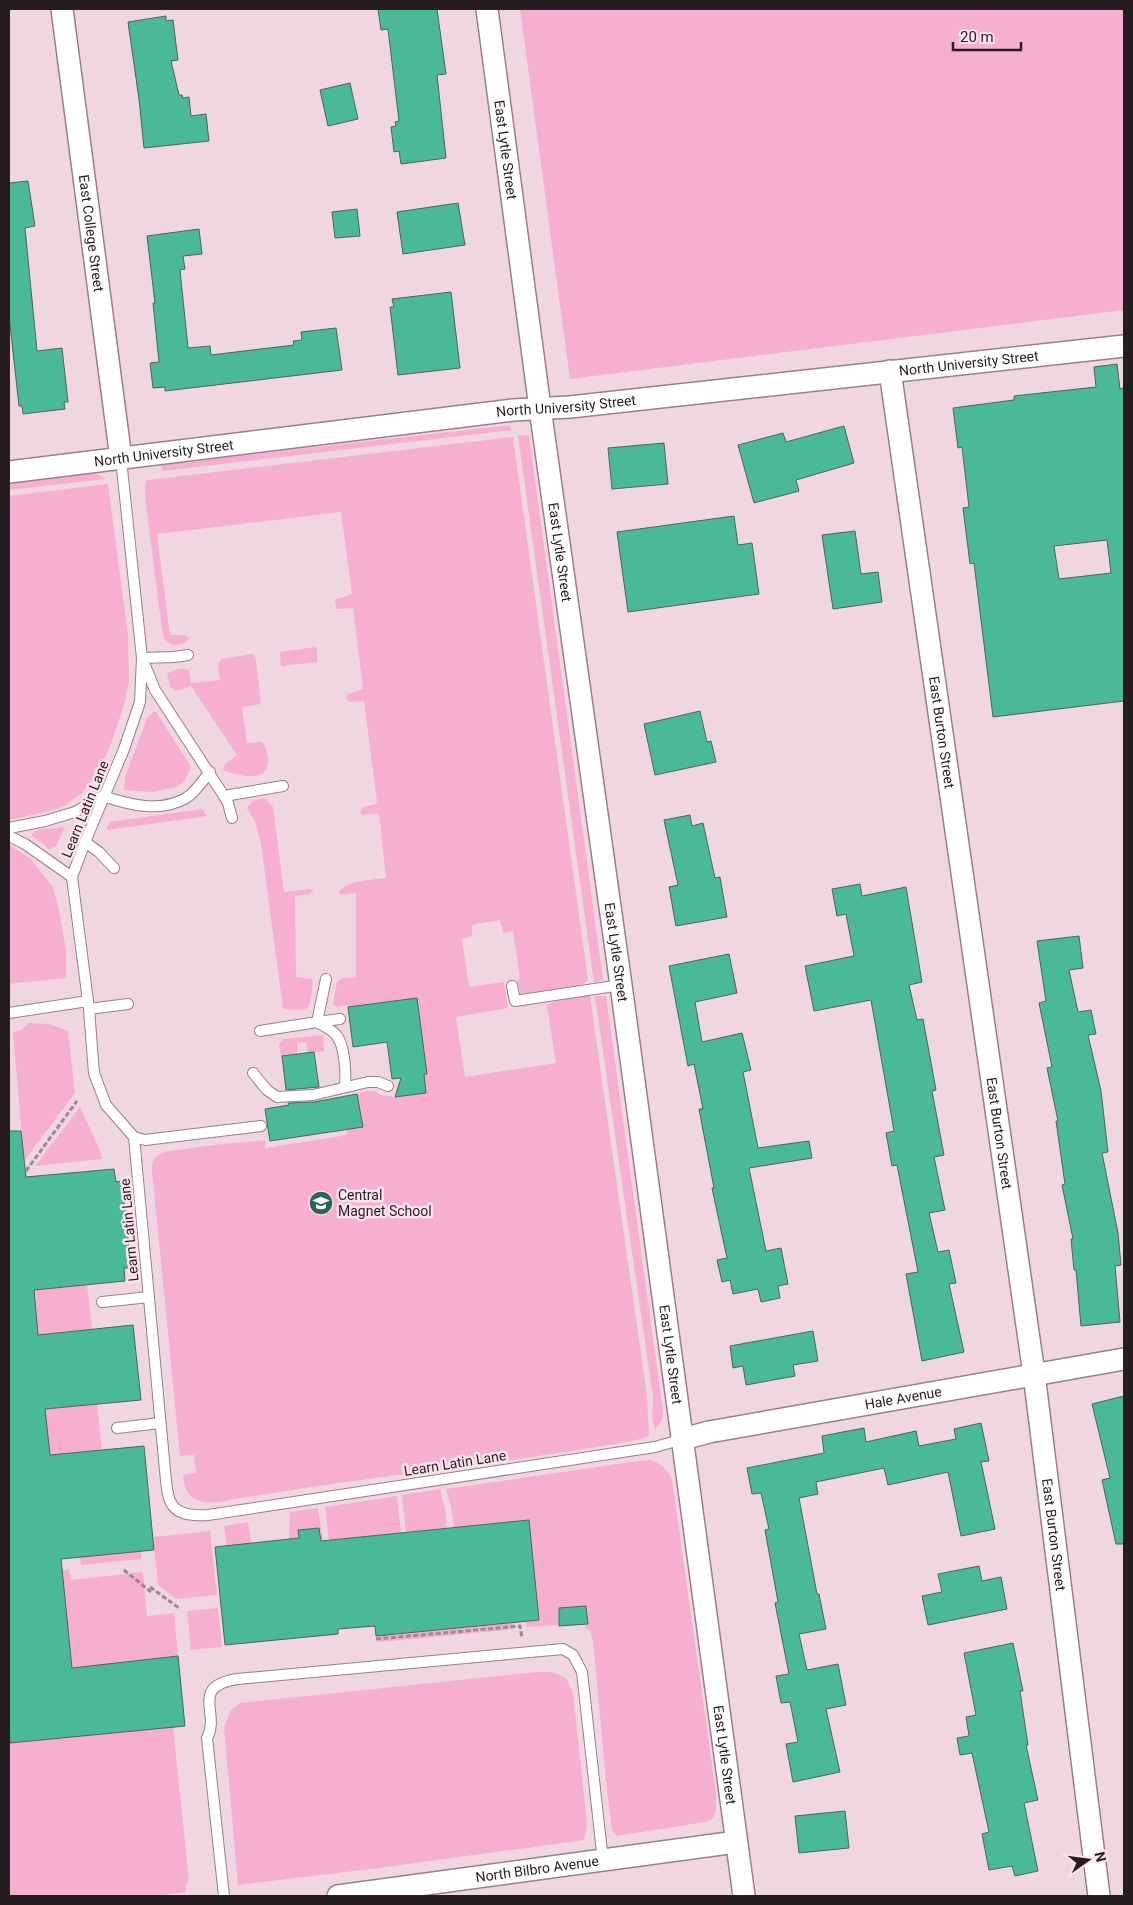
<svg xmlns="http://www.w3.org/2000/svg" width="1133" height="1905" viewBox="0 0 1133 1905" font-family="Roboto,sans-serif">
<rect width="100%" height="100%" fill="#f0d6e1"/>
<!-- grass -->
<g fill="#f6afd0">
<polygon points="520,9 1124,9 1124,310 570,379"/>
<polygon points="501,426 510,426 512,430 163,471 161,465"/>
<polygon points="529,435 603,980 594,982 518,436"/>
<path d="M513 437 588 980 584 984 521 995 517 980 520 979 513 931 503 933 500 920 472 925V936L462 939 469 987 504 982 508 1008 456 1017 465 1077 556 1063 547 1005 558 1000 588 995 590 996 647 1396 649 1436 637 1440C527 1460 415 1472 304 1488 283 1491 262 1495 241 1498 228 1500 213 1505 200 1501 187 1498 184 1486 183 1475L196 1473 194 1455 180 1456 154 1190C153 1175 146 1158 164 1152L213 1145 265 1140 266 1148 347 1135 346 1129 363 1126 357 1094 367 1091H375L381 1095 396 1097 426 1093 424 1074H427L416 998 348 1007 347 1005 336 1007 333 1003 337 982 343 978H356V893L341 895 339 892C346 880 373 880 386 878L379 813 362 815 360 812 363 807 376 804 377 802 364 701 350 702 346 699 348 694 363 689 353 608 336 609 335 600 352 594 341 512 157 534 170 635H185L189 638 186 643 173 645 164 639 162 630 146 505 145 485 147 480Z"/>
<polygon points="95,473 106,479 9,490 9,484"/>
<polygon points="108,484 128,635 129,681 125,702 110,747 96,775 82,793 67,804 55,810 9,820 9,496"/>
<polygon points="315,647 317,649 317,662 281,666 280,652"/>
<path d="M251 654 254 655 256 659 261 704 242 707 247 743 262 742C266 747 267 751 268 757 271 785 239 776 223 770L225 764 237 755 191 686 176 691 170 687 167 674C172 670 182 667 189 670L191 683 220 680 218 665 221 659Z"/>
<polygon points="153,712 156,712 191,767 184,782 177,787 152,792 124,790 125,777 147,718"/>
<path d="M262 798 267 800 273 807 284 892 309 889 314 890 310 894 295 896 296 977 312 979C314 983 311 1003 308 1007 303 1012 289 1010 283 1008L261 844 255 821 247 809 252 801Z"/>
<polygon points="202,809 207,816 107,830 109,822"/>
<polygon points="65,827 56,846 49,849 31,835 38,830"/>
<polygon points="9,845 31,859 52,886 58,905 66,950 66,978 9,984"/>
<polygon points="595,996 606,996 663,1411 663,1418 655,1430 652,1419 653,1397"/>
<polygon points="29,1023 49,1024 68,1031 75,1093 24,1161 13,1032 21,1030"/>
<polygon points="323,1035 324,1051 308,1053 306,1042 297,1043 297,1054 282,1056 282,1059 281,1058 279,1044 284,1039"/>
<polygon points="80,1107 100,1150 102,1159 35,1166"/>
<polygon points="87,1285 92,1329 38,1335 34,1290"/>
<polygon points="97,1404 102,1450 50,1455 45,1409"/>
<path d="M651 1460C661 1464 667 1469 672 1479L716 1793V1811L712 1819 705 1822 616 1836 612 1829 607 1790 593 1641 590 1631 584 1627 588 1624 586 1606 558 1608 559 1625 528 1627 526 1625 525 1621 539 1620 529 1520 454 1528 451 1507 446 1489 638 1461Z"/>
<polygon points="440,1489 445,1509 447,1528 406,1532 402,1495"/>
<polygon points="397,1496 401,1533 329,1540 325,1507"/>
<polygon points="318,1508 323,1541 321,1541 319,1528 298,1530 299,1538 289,1539 290,1512"/>
<polygon points="248,1522 251,1543 227,1546 224,1526"/>
<polygon points="210,1531 217,1595 176,1599 158,1585 153,1537"/>
<polygon points="141,1551 141,1559 81,1565 80,1557"/>
<polygon points="69,1569 71,1580 143,1572 147,1616 174,1613 178,1656 72,1668 62,1570"/>
<polygon points="218,1608 222,1647 191,1650 187,1611"/>
<polygon points="514,1623 514,1628 506,1630 380,1642 377,1640 376,1636"/>
<polygon points="537,1672 552,1672 566,1678 573,1693 586,1814 587,1827 584,1840 379,1868 238,1885 224,1727 231,1710 240,1703"/>
<polygon points="9,1727 11,1743 173,1727 189,1880 186,1885 186,1892 154,1896 9,1896"/>
</g>
<!-- building -->
<g fill="#4ab999" stroke="#4d645c" fill-rule="evenodd">
<polygon points="378,9 437,9 446,74 437,75 446,158 401,164 399,151 394,152 391,127 396,126 395,122 399,121 388,29 381,30"/>
<polygon points="166,16 166,21 173,20 178,60 171,61 179,95 182,95 183,98 189,97 191,116 206,114 209,141 144,148 139,99 128,22"/>
<polygon points="350,83 358,119 328,126 320,90"/>
<polygon points="28,181 35,226 25,228 37,351 62,348 68,402 64,402 65,409 23,414 22,406 19,406 9,316 9,183"/>
<polygon points="458,203 465,245 403,254 397,212"/>
<polygon points="357,209 360,236 335,238 332,212"/>
<polygon points="199,229 202,254 183,256 185,269 180,270 188,348 210,346 211,355 294,345 293,341 302,340 301,332 336,328 342,370 165,391 165,387 153,388 150,363 159,362 153,303 155,303 147,236"/>
<polygon points="451,292 460,368 398,375 390,307 394,307 392,299"/>
<path d="M1117 364 1120 389 1124 388V701L993 717 974 563 970 564 963 508 969 507 962 447 958 448 953 408 1014 400V396L1096 387 1094 367ZM1107 540 1111 573 1059 579 1054 546Z"/>
<polygon points="844,426 854,463 796,480 799,491 754,503 738,445 783,433 786,442"/>
<polygon points="664,443 668,484 612,489 608,448"/>
<polygon points="734,516 738,545 752,543 759,594 628,612 617,532"/>
<polygon points="855,531 861,574 878,572 882,602 833,609 822,535"/>
<polygon points="700,711 707,742 711,741 716,762 655,775 644,724"/>
<polygon points="690,815 692,826 703,823 715,878 720,877 727,917 676,926 669,887 678,885 664,820"/>
<polygon points="860,884 862,896 906,887 922,982 909,985 917,1020 923,1019 936,1090 932,1091 944,1155 934,1157 945,1210 929,1213 938,1252 949,1250 956,1283 949,1284 964,1352 922,1361 906,1274 918,1272 897,1165 892,1166 886,1133 894,1131 871,1000 814,1011 805,966 854,956 846,914 837,916 832,889"/>
<polygon points="1079,936 1083,968 1069,970 1078,1012 1091,1010 1096,1034 1088,1035 1101,1091 1108,1152 1102,1153 1118,1233 1121,1265 1115,1266 1120,1322 1081,1326 1076,1270 1074,1270 1071,1239 1073,1239 1062,1185 1065,1184 1056,1121 1058,1121 1047,1068 1052,1067 1039,1003 1046,1001 1037,941"/>
<polygon points="729,954 737,993 695,1002 702,1042 742,1033 751,1070 743,1072 758,1148 809,1141 812,1158 749,1168 766,1251 781,1248 788,1284 778,1286 780,1298 761,1302 758,1289 733,1294 730,1280 722,1282 717,1260 727,1258 712,1188 714,1188 699,1109 703,1109 694,1064 688,1066 669,966"/>
<polygon points="417,998 427,1074 424,1074 426,1093 395,1097 401,1078 392,1079 387,1042 353,1047 348,1007"/>
<polygon points="314,1052 319,1087 286,1090 282,1056"/>
<polygon points="357,1094 363,1127 270,1141 265,1109 289,1105 288,1103 314,1102"/>
<polygon points="9,1131 21,1131 26,1177 114,1169 116,1182 122,1181 131,1268 124,1268 125,1281 34,1290 38,1335 133,1325 141,1400 45,1409 50,1455 144,1446 154,1550 61,1559 72,1668 178,1656 185,1726 10,1743 9,1727"/>
<polygon points="813,1331 818,1361 793,1365 795,1376 746,1385 743,1366 733,1368 730,1346"/>
<polygon points="1124,1396 1124,1544 1116,1544 1102,1480 1110,1478 1092,1404"/>
<polygon points="981,1423 989,1461 981,1462 995,1529 961,1536 948,1472 888,1485 884,1468 816,1482 818,1494 799,1498 817,1594 819,1594 826,1629 799,1634 807,1670 838,1664 846,1705 826,1709 840,1772 793,1782 786,1744 798,1742 790,1702 781,1703 776,1676 789,1674 775,1603 778,1602 765,1530 769,1529 761,1493 752,1494 747,1468 824,1453 822,1436 864,1428 866,1442 916,1431 919,1446 956,1439 954,1429"/>
<polygon points="529,1520 539,1620 376,1636 375,1626 338,1629 338,1634 225,1645 215,1547 299,1538 298,1530 319,1528 321,1541"/>
<polygon points="979,1566 982,1581 1001,1577 1007,1609 928,1625 922,1596 942,1592 938,1574"/>
<polygon points="586,1606 588,1624 559,1626 559,1608"/>
<polygon points="1013,1643 1023,1691 1020,1691 1028,1745 1026,1745 1038,1800 1024,1803 1038,1871 1015,1876 1012,1866 989,1870 982,1834 989,1832 972,1753 960,1755 957,1738 969,1736 966,1717 976,1715 964,1653"/>
<polygon points="845,1811 849,1848 799,1853 795,1816"/>
</g>
<g fill="none" stroke-linecap="round" stroke-linejoin="round">
<!-- lane casing -->
<g stroke="#97808a" stroke-width="12">
<g id="lane">
<path d="M121 459 142 658 140 702 124 749 85 842 72 877 89 1009 94 1073 106 1105 134 1137 165 1470C168 1504 169 1517 208 1515L655 1447 683 1439"/>
<polyline points="188,655 174,657 142,658 155,690 224,796 228,803 232,818"/>
<polyline points="224,796 283,786"/>
<path d="M9 828 45 821 75 812 103 796C130 805 160 813 186 798 195 793 203 780 210 772"/>
<polyline points="9,836 25,844 72,877"/>
<polyline points="85,842 99,852 114,868"/>
<polyline points="512,986 515,1001 621,985"/>
<polyline points="89,1009 128,1004"/>
<polyline points="9,1013 88,1001"/>
<path d="M317 1022C323 1026 333 1030 337 1036 345 1047 346 1073 345 1087"/>
<polyline points="317,1022 340,1019"/>
<polyline points="260,1031 317,1022 326,979"/>
<polyline points="253,1073 267,1090 277,1097 313,1095 368,1082 378,1082 388,1086"/>
<polyline points="134,1137 145,1140 261,1126"/>
<polyline points="102,1302 149,1297"/>
<polyline points="117,1428 160,1423"/>
<path d="M224 1896 207 1738C221 1713 189 1687 237 1679L563 1649 573 1655 582 1672 603 1861"/>
</g>
</g>
<!-- street casing -->
<g stroke="#97808a" stroke-width="24">
<g id="street">
<path id="s1" d="M62 9 121 459"/>
<path id="s2" d="M487 9 540 408 621 985 744 1896"/>
<path id="s3" d="M890 371 1034 1374 1099 1896"/>
<path id="s4" d="M9 472 513 410 570 407 1124 346"/>
<path id="s5" d="M683 1439 709 1432 1124 1359"/>
<path id="s6" d="M338 1896 736 1842"/>
</g>
</g>
<!-- path -->
<g stroke="#9c8992" stroke-width="3" stroke-dasharray="5 2.5" stroke-linecap="butt">
<polyline points="26,1171 77,1101"/>
<polyline points="124,1570 151,1592"/>
<polyline points="150,1587 179,1608"/>
<polyline points="376,1639 520,1626 522,1638"/>
</g>
<!-- lane -->
<use href="#lane" stroke="#fff" stroke-width="10"/>
<!-- street -->
<use href="#street" stroke="#fff" stroke-width="21"/>
</g>
<!-- icons -->
<defs>
<g id="school-disc" transform="scale(1.25)"><circle r="9.5" fill="#286755" stroke="#fde3ee"/><path d="M0-5L7-2L0 1L-7-2ZM-4 1L0 2.5L4 1V4Q0 6-4 4Z" fill="#fff"/></g>
</defs>
<g fill-rule="evenodd">
<use href="#school-disc" x="321" y="1203"/>
</g>
<g text-anchor="middle" dominant-baseline="central" stroke-width="5" stroke-linejoin="round" paint-order="stroke">
<!-- street labels -->
<g font-size="14" fill="#261d21" stroke="#fde3ee">
<text stroke="none"><textPath href="#s2" startOffset="142">East Lytle Street</textPath></text>
<text stroke="none"><textPath href="#s1" startOffset="226">East College Street</textPath></text>
<text stroke="none"><textPath href="#s4" startOffset="966">North University Street</textPath></text>
<text stroke="none"><textPath href="#s4" startOffset="561">North University Street</textPath></text>
<text stroke="none"><textPath href="#s4" startOffset="156">North University Street</textPath></text>
<text stroke="none"><textPath href="#s2" startOffset="548">East Lytle Street</textPath></text>
<text stroke="none"><textPath href="#s3" startOffset="365">East Burton Street</textPath></text>
<text transform="translate(85 809) rotate(-68)">Learn Latin Lane</text>
<text stroke="none"><textPath href="#s2" startOffset="952">East Lytle Street</textPath></text>
<text stroke="none"><textPath href="#s3" startOffset="770">East Burton Street</textPath></text>
<text transform="translate(129 1230) rotate(-95)">Learn Latin Lane</text>
<text stroke="none"><textPath href="#s2" startOffset="1358">East Lytle Street</textPath></text>
<text stroke="none"><textPath href="#s5" startOffset="224">Hale Avenue</textPath></text>
<text transform="translate(455 1463) rotate(-9)">Learn Latin Lane</text>
<text stroke="none"><textPath href="#s3" startOffset="1175">East Burton Street</textPath></text>
<text stroke="none"><textPath href="#s2" startOffset="1762">East Lytle Street</textPath></text>
<text stroke="none"><textPath href="#s6" startOffset="201">North Bilbro Avenue</textPath></text>
</g>
<!-- poi labels -->
<g font-size="14" fill="#261d21" stroke="#fde3ee" text-anchor="start">
<text x="338" y="1195">Central<tspan x="338" dy="16">Magnet School</tspan></text>
</g>
</g>
<!-- border -->
<rect width="1133" height="1905" fill="none" stroke="#261d21" stroke-width="20"/>
<!-- north arrow -->
<g transform="translate(1088 1860) rotate(76)" stroke="#fde3ee" stroke-width="4" paint-order="stroke">
<path d="M0-4L9 19L0 12L-9 19Z" fill="#261d21"/>
<text y="-8" font-size="14" font-weight="bold" text-anchor="middle" fill="#261d21">N</text>
</g>
<!-- scale -->
<path d="M953 42v8h68v-8" fill="none" stroke="#261d21" stroke-width="2.5"/>
<text x="960" y="42" font-size="15" fill="#261d21" stroke="#fde3ee" stroke-width="4" paint-order="stroke">20 m</text>
</svg>
